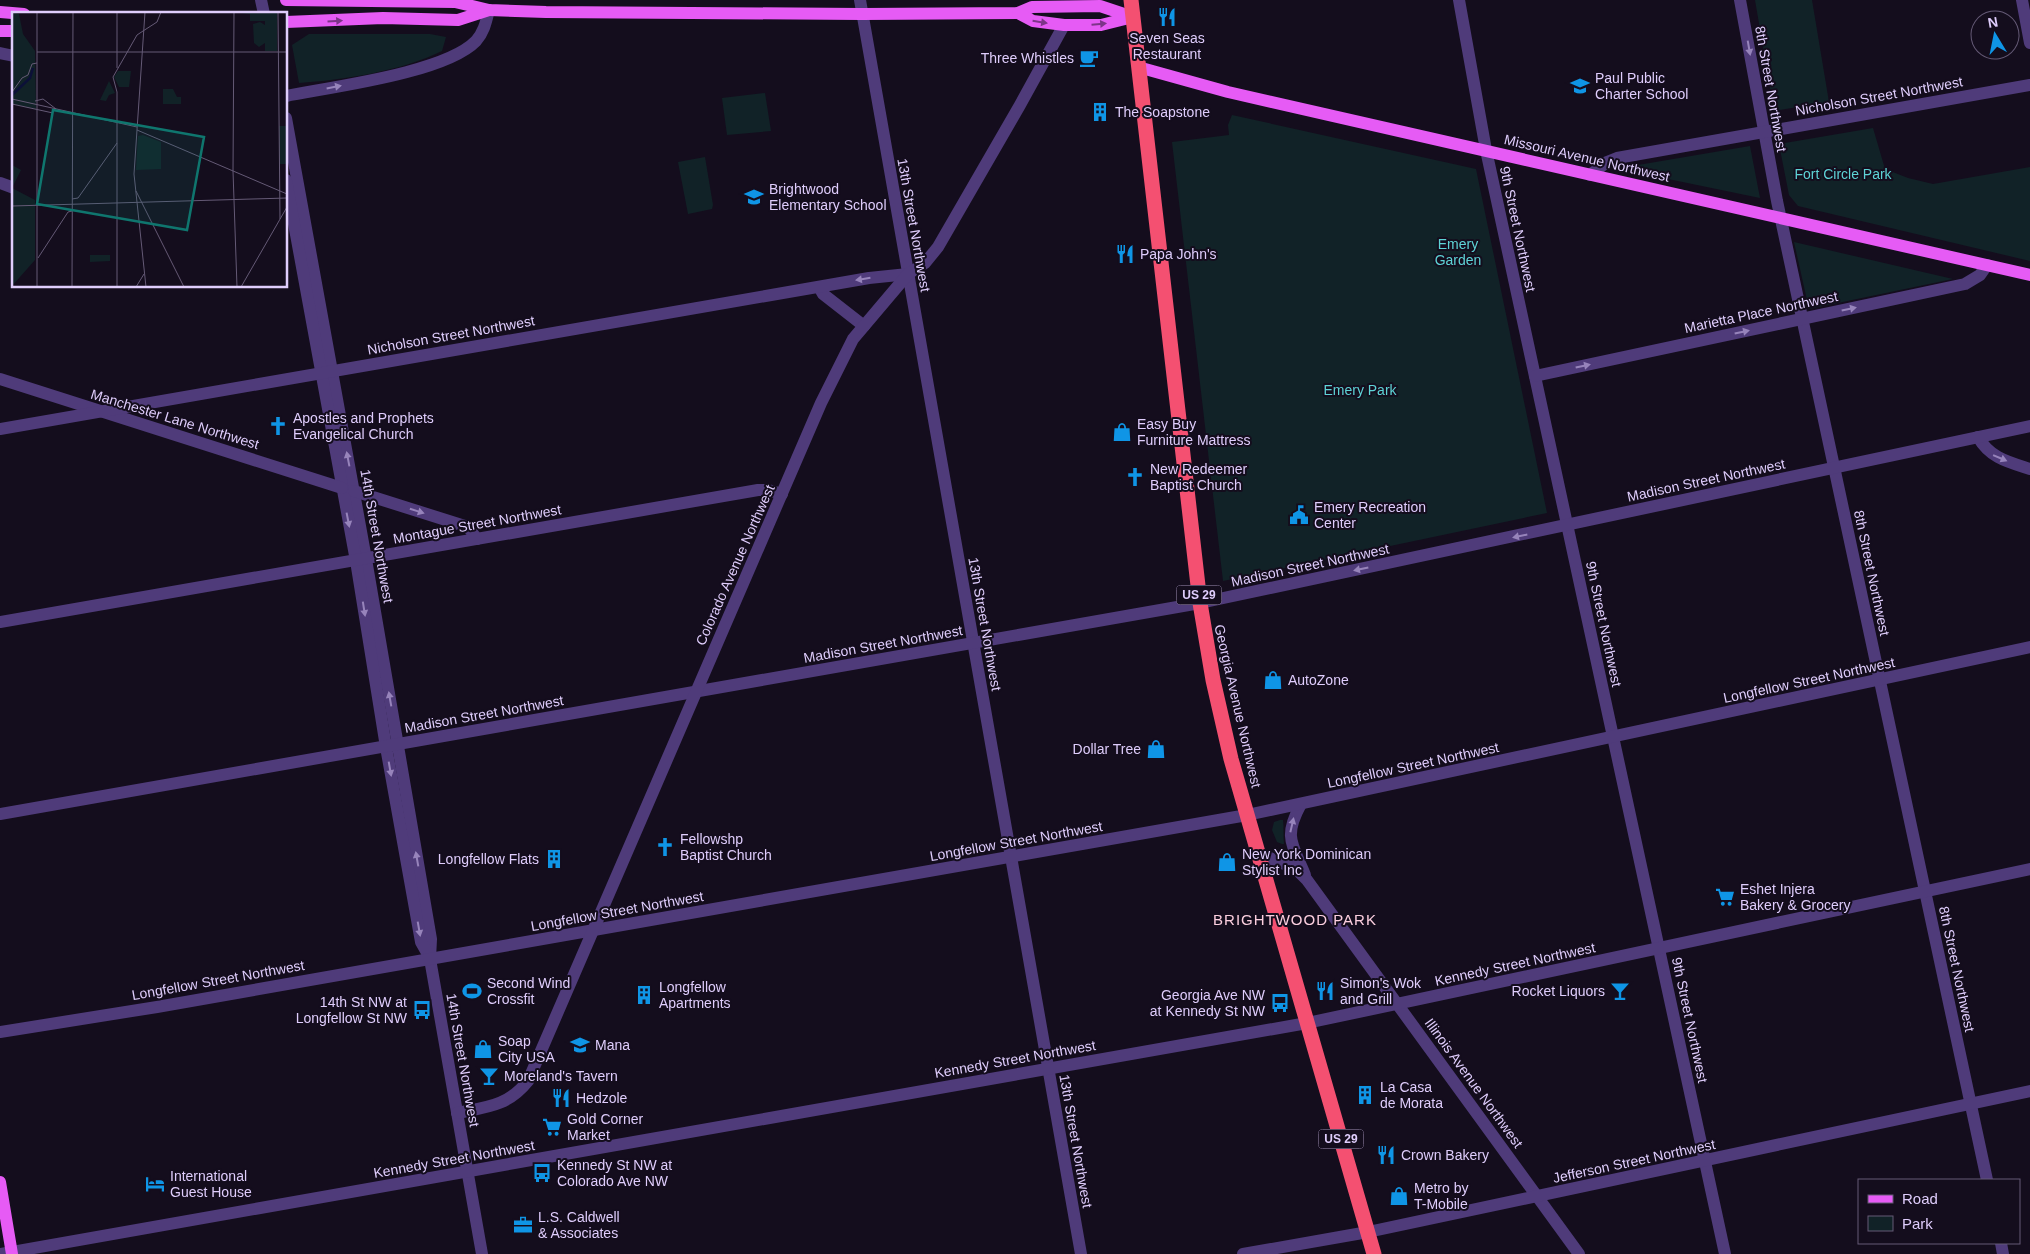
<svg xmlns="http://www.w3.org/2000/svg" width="2030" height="1254" viewBox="0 0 2030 1254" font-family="Arial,sans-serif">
<rect width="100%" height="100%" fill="#140d1d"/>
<!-- green -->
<g fill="#112227">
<polygon points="1755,0 1812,0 1829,102 1774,111"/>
<path d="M309 34H430L446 37 442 51C402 71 343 80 299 83L292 45Z"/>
<polygon points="765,93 771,131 727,135 722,98"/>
<polygon points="1232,115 1476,169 1547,513 1223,581 1172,142 1229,135 1228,125"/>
<polygon points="1873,128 1885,169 1908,178 1933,184 2030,167 2030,261 1798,206 1789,195 1779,144"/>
<polygon points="1750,146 1760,198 1639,173 1638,165"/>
<polygon points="705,157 713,205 712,209 688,214 678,162"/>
<polygon points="1794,242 1953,279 1809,309"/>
<path d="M1280 820H1283C1284 828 1283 835 1284 844H1282L1277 842 1272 830 1274 822Z"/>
</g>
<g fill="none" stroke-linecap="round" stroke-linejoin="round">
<!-- minor -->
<g stroke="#4f3b7a" stroke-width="12">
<polyline points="261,0 264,14"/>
<polyline points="860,0 1081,1254"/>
<polyline points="1459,0 1486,150 1725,1254"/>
<polyline points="1740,0 1777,201 1987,1180"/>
<polyline points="2022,0 2030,43"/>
<polyline points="0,53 14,56"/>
<path d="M286 96C331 87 445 73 476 41 484 32 486 22 489 10"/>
<polyline points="286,118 366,559 431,939 430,959 482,1254"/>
<polyline points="1590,175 1607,162 1617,158 2030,85"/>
<polyline points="286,180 356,561 386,747 421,942 430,958"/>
<polyline points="0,183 14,188"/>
<polyline points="819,287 823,294 864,326"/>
<polyline points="1535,376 1965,284 1980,275 1987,265"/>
<polyline points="0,379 342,488"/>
<polyline points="0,429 869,278 908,274"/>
<path d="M1978 437C1990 458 2008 462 2030 469"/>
<polyline points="354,491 468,527 477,539"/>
<polyline points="0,622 758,490 768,490 782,494"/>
<path d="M1301 804C1283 837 1292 843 1305 875"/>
<polyline points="0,814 1200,603 2030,426"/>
<polyline points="1258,853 1296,869 1307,880 1579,1254"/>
<polyline points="0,1032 157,1007 1247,815 2030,647"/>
<path d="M457 1113C487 1107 508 1106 528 1081L821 403 853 339 908 274 925 263 938 247 1020 105 1064 25"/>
<polyline points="2001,1243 2003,1254"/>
<polyline points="0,1254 1307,1023 2030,869"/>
<polyline points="1243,1254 1368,1232 2030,1091"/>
</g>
<!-- major -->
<g stroke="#e65bf5" stroke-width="12">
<polyline points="286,0 455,2 489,10 546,12 862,14 1018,13 1032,7 1100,6 1133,17"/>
<polyline points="0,12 24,14"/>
<polyline points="1018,13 1033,21 1064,25 1101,25 1133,17"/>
<polyline points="286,22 383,18 458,20 489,10"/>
<polyline points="0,31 14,31"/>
<polyline points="1138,67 1228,92 2030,275"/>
<polyline points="0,1182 12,1254"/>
</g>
<!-- highway -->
<polyline stroke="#f45071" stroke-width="15" points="1131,0 1200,603 1213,680 1231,759 1374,1254"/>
</g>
<!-- one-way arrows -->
<defs><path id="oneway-solid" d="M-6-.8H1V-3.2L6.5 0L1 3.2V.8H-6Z" transform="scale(1.25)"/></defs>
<g fill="#7d3489">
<use href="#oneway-solid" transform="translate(335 21) rotate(-4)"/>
<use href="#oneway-solid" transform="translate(1040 22) rotate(9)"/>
<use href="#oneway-solid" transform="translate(1099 24) rotate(-5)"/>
</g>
<g fill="#9784bb">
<use href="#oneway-solid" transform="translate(1749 48) rotate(80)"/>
<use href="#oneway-solid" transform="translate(334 87) rotate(-11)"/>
<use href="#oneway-solid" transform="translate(863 279) rotate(171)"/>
<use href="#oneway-solid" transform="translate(1849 309) rotate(-12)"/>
<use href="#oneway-solid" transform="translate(1742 332) rotate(-12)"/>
<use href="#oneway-solid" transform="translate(1583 366) rotate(-12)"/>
<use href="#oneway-solid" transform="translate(2000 458) rotate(23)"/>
<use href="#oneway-solid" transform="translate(348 459) rotate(-101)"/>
<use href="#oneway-solid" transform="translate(417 511) rotate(18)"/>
<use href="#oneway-solid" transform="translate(348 520) rotate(79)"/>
<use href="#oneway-solid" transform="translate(1520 536) rotate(168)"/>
<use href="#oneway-solid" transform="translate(1361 569) rotate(168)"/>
<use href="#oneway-solid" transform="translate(364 609) rotate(81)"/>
<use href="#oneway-solid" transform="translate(390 699) rotate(-100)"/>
<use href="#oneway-solid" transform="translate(390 769) rotate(80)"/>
<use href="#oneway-solid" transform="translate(1292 825) rotate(-77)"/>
<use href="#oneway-solid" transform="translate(417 859) rotate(-100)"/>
<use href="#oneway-solid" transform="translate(419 929) rotate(80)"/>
</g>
<!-- icons -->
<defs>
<g id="restaurant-bare" transform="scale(1.5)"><path d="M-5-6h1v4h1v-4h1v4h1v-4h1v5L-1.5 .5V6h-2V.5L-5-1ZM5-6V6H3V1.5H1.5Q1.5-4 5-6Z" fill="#0f95e6" stroke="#140d1d" stroke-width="2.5" paint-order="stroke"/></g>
<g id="cafe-bare" transform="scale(1.5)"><path d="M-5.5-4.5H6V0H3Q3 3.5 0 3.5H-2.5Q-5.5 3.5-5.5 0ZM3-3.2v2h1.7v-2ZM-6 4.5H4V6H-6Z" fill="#0f95e6" stroke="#140d1d" stroke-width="2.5" paint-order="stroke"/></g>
<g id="school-bare" transform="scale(1.5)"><path d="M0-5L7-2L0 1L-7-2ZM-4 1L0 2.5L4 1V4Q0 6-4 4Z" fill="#0f95e6" stroke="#140d1d" stroke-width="2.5" paint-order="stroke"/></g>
<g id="building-bare" transform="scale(1.5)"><path d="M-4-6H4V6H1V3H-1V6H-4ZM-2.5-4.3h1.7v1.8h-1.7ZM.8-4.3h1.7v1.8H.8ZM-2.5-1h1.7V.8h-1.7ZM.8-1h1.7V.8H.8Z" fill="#0f95e6" stroke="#140d1d" stroke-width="2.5" paint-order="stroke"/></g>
<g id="church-bare" transform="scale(1.5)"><path d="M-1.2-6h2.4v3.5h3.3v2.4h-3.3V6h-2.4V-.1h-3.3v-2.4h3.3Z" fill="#0f95e6" stroke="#140d1d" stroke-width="2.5" paint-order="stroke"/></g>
<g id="shop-bare" transform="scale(1.5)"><path d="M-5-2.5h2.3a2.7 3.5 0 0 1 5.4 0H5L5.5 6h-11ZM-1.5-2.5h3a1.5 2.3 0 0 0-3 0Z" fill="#0f95e6" stroke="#140d1d" stroke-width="2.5" paint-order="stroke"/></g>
<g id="civic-bare" transform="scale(1.5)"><path d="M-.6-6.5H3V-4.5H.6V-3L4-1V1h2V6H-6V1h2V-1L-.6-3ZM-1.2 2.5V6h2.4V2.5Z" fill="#0f95e6" stroke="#140d1d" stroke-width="2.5" paint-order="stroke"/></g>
<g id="supermarket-bare" transform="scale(1.5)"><path d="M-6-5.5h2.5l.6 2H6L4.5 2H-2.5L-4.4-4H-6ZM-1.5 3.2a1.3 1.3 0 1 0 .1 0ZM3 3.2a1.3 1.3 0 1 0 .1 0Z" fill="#0f95e6" stroke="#140d1d" stroke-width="2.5" paint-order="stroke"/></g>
<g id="stadium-bare" transform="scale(1.5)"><path d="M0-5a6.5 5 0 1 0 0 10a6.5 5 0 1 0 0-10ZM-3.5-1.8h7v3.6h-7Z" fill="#0f95e6" stroke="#140d1d" stroke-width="2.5" paint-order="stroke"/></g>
<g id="bar-bare" transform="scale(1.5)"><path d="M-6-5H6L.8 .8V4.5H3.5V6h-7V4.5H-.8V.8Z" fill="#0f95e6" stroke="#140d1d" stroke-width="2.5" paint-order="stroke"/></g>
<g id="bus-bare" transform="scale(1.5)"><path d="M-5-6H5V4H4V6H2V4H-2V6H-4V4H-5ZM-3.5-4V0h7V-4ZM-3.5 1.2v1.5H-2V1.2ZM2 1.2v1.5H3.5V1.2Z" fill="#0f95e6" stroke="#140d1d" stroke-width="2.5" paint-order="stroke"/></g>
<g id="hotel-bare" transform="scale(1.5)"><path d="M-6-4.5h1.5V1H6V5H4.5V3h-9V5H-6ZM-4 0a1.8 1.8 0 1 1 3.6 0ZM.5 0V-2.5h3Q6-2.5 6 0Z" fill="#0f95e6" stroke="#140d1d" stroke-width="2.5" paint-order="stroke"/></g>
<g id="office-bare" transform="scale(1.5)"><path d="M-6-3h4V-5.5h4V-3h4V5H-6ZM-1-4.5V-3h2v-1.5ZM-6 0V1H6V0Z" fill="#0f95e6" stroke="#140d1d" stroke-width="2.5" paint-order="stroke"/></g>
</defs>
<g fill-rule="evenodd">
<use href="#restaurant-bare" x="1167" y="17"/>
<use href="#cafe-bare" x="1089" y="58"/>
<use href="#school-bare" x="1580" y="86"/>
<use href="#building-bare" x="1100" y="112"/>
<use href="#school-bare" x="754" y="197"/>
<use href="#restaurant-bare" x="1125" y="254"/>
<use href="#church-bare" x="278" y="426"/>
<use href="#shop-bare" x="1122" y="432"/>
<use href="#church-bare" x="1135" y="477"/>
<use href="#civic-bare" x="1299" y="515"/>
<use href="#shop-bare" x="1273" y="680"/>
<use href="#shop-bare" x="1156" y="749"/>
<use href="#church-bare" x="665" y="847"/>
<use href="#building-bare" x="554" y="859"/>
<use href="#shop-bare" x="1227" y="862"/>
<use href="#supermarket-bare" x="1725" y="897"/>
<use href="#stadium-bare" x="472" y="991"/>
<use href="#restaurant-bare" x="1325" y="991"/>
<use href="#bar-bare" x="1620" y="991"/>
<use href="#building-bare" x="644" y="995"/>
<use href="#bus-bare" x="1280" y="1003"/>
<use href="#bus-bare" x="422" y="1010"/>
<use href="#school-bare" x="580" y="1045"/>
<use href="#shop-bare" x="483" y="1049"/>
<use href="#bar-bare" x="489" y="1076"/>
<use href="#building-bare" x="1365" y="1095"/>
<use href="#restaurant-bare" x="561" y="1098"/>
<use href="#supermarket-bare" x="552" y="1127"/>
<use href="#restaurant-bare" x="1386" y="1155"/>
<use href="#bus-bare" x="542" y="1173"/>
<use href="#hotel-bare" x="155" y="1184"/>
<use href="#shop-bare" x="1399" y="1196"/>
<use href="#office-bare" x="523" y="1225"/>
</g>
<g text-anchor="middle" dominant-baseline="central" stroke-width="4" stroke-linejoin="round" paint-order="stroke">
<!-- shield labels -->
<g fill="#140d1d" stroke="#a293b9" stroke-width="1">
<rect x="1176.5" y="585.5" width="45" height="19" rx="4"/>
<rect x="1318.5" y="1129.5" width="45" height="19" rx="4"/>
</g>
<g font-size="12" font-weight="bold" fill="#dfcdfc">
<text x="1199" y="595">US 29</text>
<text x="1341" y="1139">US 29</text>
</g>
<!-- poi labels -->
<g font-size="14" fill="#dfcdfc" stroke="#140d1d" text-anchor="start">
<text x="1167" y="38" text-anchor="middle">Seven Seas<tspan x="1167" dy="16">Restaurant</tspan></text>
<text x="1074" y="58" text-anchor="end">Three Whistles</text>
<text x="1595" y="78">Paul Public<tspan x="1595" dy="16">Charter School</tspan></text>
<text x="1115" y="112">The Soapstone</text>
<text x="769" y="189">Brightwood<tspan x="769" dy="16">Elementary School</tspan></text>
<text x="1140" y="254">Papa John's</text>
<text x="293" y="418">Apostles and Prophets<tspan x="293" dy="16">Evangelical Church</tspan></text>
<text x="1137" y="424">Easy Buy<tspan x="1137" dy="16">Furniture Mattress</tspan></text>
<text x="1150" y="469">New Redeemer<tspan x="1150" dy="16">Baptist Church</tspan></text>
<text x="1314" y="507">Emery Recreation<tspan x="1314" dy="16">Center</tspan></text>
<text x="1288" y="680">AutoZone</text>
<text x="1141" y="749" text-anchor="end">Dollar Tree</text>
<text x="680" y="839">Fellowshp<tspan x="680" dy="16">Baptist Church</tspan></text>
<text x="1242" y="854">New York Dominican<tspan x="1242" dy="16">Stylist Inc</tspan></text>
<text x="539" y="859" text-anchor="end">Longfellow Flats</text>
<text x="1740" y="889">Eshet Injera<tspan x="1740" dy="16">Bakery &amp; Grocery</tspan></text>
<text x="487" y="983">Second Wind<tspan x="487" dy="16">Crossfit</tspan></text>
<text x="1340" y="983">Simon's Wok<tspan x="1340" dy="16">and Grill</tspan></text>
<text x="659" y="987">Longfellow<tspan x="659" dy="16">Apartments</tspan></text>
<text x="1605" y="991" text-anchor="end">Rocket Liquors</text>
<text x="1265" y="995" text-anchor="end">Georgia Ave NW<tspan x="1265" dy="16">at Kennedy St NW</tspan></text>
<text x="407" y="1002" text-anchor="end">14th St NW at<tspan x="407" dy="16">Longfellow St NW</tspan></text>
<text x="498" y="1041">Soap<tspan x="498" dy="16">City USA</tspan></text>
<text x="595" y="1045">Mana</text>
<text x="504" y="1076">Moreland's Tavern</text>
<text x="1380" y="1087">La Casa<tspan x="1380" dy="16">de Morata</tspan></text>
<text x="576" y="1098">Hedzole</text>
<text x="567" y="1119">Gold Corner<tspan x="567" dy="16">Market</tspan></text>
<text x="1401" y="1155">Crown Bakery</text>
<text x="557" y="1165">Kennedy St NW at<tspan x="557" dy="16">Colorado Ave NW</tspan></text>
<text x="170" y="1176">International<tspan x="170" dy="16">Guest House</tspan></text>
<text x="1414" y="1188">Metro by<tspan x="1414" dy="16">T-Mobile</tspan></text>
<text x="538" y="1217">L.S. Caldwell<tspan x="538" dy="16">&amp; Associates</tspan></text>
</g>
<!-- street labels -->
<g font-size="14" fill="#dfcdfc" stroke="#140d1d">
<text transform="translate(1771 89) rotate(80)">8th Street Northwest</text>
<text transform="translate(1879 96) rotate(-10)">Nicholson Street Northwest</text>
<text transform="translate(1587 158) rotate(13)">Missouri Avenue Northwest</text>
<text transform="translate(914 225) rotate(80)">13th Street Northwest</text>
<text transform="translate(1518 229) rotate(78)">9th Street Northwest</text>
<text transform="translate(1761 312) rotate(-12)">Marietta Place Northwest</text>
<text transform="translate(451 335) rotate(-10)">Nicholson Street Northwest</text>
<text transform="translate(175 419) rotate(17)">Manchester Lane Northwest</text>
<text transform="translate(1706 480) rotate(-12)">Madison Street Northwest</text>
<text transform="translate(477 524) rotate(-10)">Montague Street Northwest</text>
<text transform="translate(377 536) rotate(80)">14th Street Northwest</text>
<text transform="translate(735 565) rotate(-66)">Colorado Avenue Northwest</text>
<text transform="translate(1310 565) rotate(-12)">Madison Street Northwest</text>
<text transform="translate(1872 573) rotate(78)">8th Street Northwest</text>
<text transform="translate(985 624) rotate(80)">13th Street Northwest</text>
<text transform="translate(1604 624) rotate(78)">9th Street Northwest</text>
<text transform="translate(883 644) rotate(-10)">Madison Street Northwest</text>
<text transform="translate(1809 680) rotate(-12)">Longfellow Street Northwest</text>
<text transform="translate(1238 706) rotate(77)">Georgia Avenue Northwest</text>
<text transform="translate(484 714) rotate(-10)">Madison Street Northwest</text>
<text transform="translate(1413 765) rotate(-12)">Longfellow Street Northwest</text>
<text transform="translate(1016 841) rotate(-10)">Longfellow Street Northwest</text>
<text transform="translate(617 911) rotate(-10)">Longfellow Street Northwest</text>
<text transform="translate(1515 964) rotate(-12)">Kennedy Street Northwest</text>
<text transform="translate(1957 969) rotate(78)">8th Street Northwest</text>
<text transform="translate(218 980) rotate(-10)">Longfellow Street Northwest</text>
<text transform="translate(1690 1020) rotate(78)">9th Street Northwest</text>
<text transform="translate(1015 1059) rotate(-10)">Kennedy Street Northwest</text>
<text transform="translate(463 1060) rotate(80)">14th Street Northwest</text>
<text transform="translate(1474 1083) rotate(54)">Illinois Avenue Northwest</text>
<text transform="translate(1076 1141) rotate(80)">13th Street Northwest</text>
<text transform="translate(454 1159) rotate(-10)">Kennedy Street Northwest</text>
<text transform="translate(1634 1161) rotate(-12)">Jefferson Street Northwest</text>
</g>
<!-- park labels -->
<g font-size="14" fill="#5ed3d6" stroke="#140d1d">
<text x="1843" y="174">Fort Circle Park</text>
<text x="1458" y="244">Emery<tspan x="1458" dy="16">Garden</tspan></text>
<text x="1360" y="390">Emery Park</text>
</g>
<!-- neighbourhood labels -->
<g font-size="15" letter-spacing="1" fill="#fccfdf" stroke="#140d1d">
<text x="1295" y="919">BRIGHTWOOD PARK</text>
</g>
</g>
<!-- overview -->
<g transform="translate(12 12)">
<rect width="275" height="275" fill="#140d1d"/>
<path d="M0 0 7 2 11 22 23 39 24 97 0 92ZM223 0H265V39H253V31L247 35 242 31 241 12 248 10 253 13V9H238V2ZM106 59H119L117 75H107L102 65ZM97 69 103 81 97 83 94 89 88 88ZM151 77H161L165 85H169V92H151ZM267 114H275V152H267ZM131 123 149 130V157L124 158 126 124ZM0 153 9 158 0 176 23 188V248L0 274ZM78 243H98V249L78 250Z" fill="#112227"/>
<path fill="none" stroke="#0c1038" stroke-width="2.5" d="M0 83 18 66 21 56"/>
<path fill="none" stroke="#655a76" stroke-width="1" d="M25 0V275M105 0V56M133 0 122 162 134 275M222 0 221 159 225 275M266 0 268 207M131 19 145 10 149 0M25 40H275M0 80 10 66 16 63 20 52 25 51M0 87 125 115M23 89 31 87 44 97M0 92 41 101M125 118 275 182M124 179 172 275M60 187 66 186 105 131M0 194 275 186M26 246 56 200 60 199M60 275 61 0M105 275V80L101 65 125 23 131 19M124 275 132 262M229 275 275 195"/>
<path fill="#0f766e" fill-opacity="0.15" stroke="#0f766e" stroke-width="2.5" d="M41 98 192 125 175 218 25 192Z"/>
<rect width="275" height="275" fill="none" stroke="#dfcdfc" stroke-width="2.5"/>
</g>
<!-- legend -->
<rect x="1858" y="1179" width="162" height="65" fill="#140d1d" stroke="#655a76"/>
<rect x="1868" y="1195" width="25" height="8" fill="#e65bf5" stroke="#655a76"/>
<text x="1902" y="1204" font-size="15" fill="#dfcdfc">Road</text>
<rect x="1868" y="1216" width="25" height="15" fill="#112227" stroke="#655a76"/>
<text x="1902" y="1229" font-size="15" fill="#dfcdfc">Park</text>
<!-- north arrow -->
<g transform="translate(1995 35) rotate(350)"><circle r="24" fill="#140d1d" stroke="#655a76"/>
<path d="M0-4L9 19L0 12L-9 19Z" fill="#0f95e6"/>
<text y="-8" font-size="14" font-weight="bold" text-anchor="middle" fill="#dfcdfc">N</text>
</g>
</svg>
